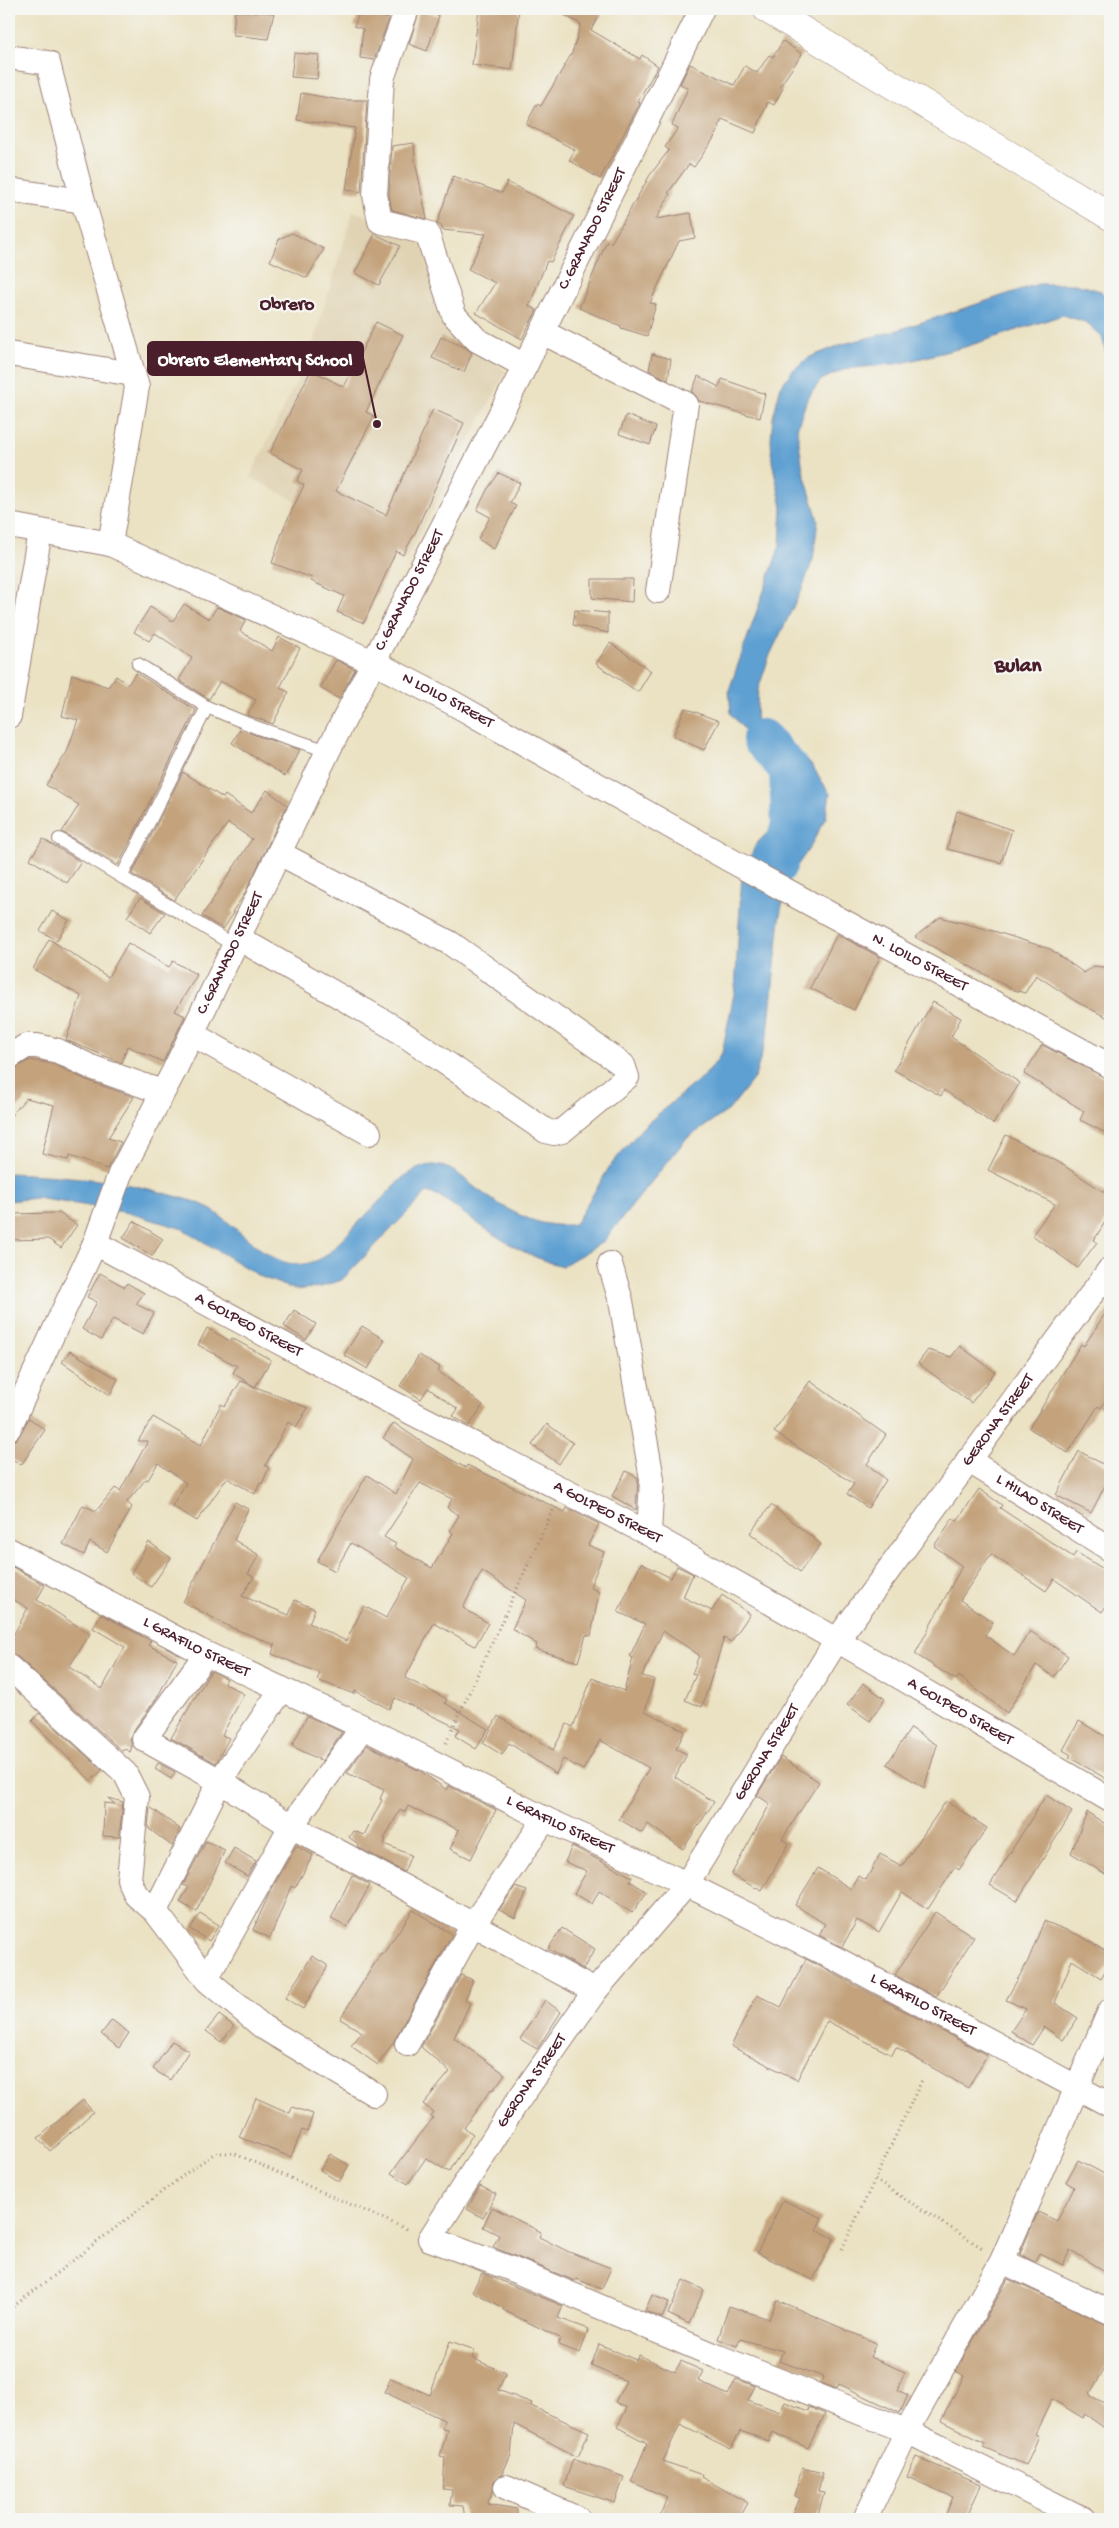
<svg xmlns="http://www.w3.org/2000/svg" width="1119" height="2528" viewBox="0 0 1119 2528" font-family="'Gochi Hand',sans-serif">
<rect width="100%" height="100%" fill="#f6f6f2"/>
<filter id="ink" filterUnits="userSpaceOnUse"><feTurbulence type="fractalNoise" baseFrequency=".02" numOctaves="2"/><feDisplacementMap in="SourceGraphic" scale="10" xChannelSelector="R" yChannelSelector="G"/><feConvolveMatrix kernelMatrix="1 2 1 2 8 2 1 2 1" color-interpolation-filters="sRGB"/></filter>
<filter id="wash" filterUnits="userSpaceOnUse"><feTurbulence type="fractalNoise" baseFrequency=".0096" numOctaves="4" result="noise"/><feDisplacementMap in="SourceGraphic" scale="20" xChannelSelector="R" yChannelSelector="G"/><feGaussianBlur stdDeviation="1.12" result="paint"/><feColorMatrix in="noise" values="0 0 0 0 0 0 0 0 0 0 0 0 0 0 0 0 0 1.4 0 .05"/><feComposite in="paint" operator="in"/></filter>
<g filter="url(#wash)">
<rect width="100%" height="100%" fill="#ebe2c3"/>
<!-- built -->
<polygon fill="#e0d3b4" points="353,211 420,237 449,324 506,372 406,560 250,477 309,356"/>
<!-- water -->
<path fill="#5fa0d2" stroke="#54607e" d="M1038 284H1075L1101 291 1110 305V369L1102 337 1085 322 1063 315 965 347 902 363 845 369 821 380 807 399 797 429 803 470 818 520 813 559 802 589 769 657 758 690 756 718 762 732 811 764 830 794 826 817 810 847 791 875 781 909 768 1032 755 1077 729 1110 686 1139 603 1242 562 1266C515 1254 479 1224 441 1197L427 1192 342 1280 321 1287 296 1290 259 1276 183 1229 129 1213 82 1205 36 1198 9 1201V1173C64 1176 118 1179 171 1195 181 1198 192 1200 201 1204 243 1224 277 1288 327 1255L402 1178C411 1172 422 1165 434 1165 452 1166 463 1178 477 1189 505 1209 540 1231 575 1224L610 1166 643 1127 709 1071 722 1053 735 989 742 875 756 844 776 824 795 810 800 796 731 714 729 690 780 545 782 507 772 461 771 439 773 417 781 386 793 370 810 357 843 344 895 331Z"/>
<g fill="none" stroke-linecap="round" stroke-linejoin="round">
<!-- river -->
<polyline stroke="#5fa0d2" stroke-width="40" points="762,739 789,769 791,826 777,865"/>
</g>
<g id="blocks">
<!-- building -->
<g fill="#c3a27b" fill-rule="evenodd">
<polygon points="361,9 389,19 374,60 360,58 363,29 354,26"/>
<polygon points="420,9 439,16 427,51 409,44"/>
<polygon points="479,9 519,9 512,70 472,65"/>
<polygon points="553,9 603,9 591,30 640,59 642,55 658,66 638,101 640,103 600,179 569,160 575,150 526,124 537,104 541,106 572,53 581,24"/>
<polygon points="235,11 274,13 268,39 233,35"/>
<polygon points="783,41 802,54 780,86 783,88 774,105 768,102 755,133 722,119 714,138 694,167 689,164 668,193 670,194 656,219 691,213 695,238 679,241 650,303 656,304 647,336 621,328 621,326 579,308 607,241 611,243 650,175 669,150 665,147 678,128 672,125 688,88 680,84 690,64 734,85 745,66 757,73 769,55 773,57"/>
<polygon points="294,53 319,55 317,79 291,77"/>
<polygon points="301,93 340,100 367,100 361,192 346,190 355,128 297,120"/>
<polygon points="414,143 415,161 427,219 392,210 389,194 392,146"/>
<polygon points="453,176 502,193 507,182 574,216 551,262 547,261 529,306 537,310 522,339 476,313 495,283 468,269 486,234 442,230 442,226 437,224"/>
<polygon points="292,233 324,249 307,278 270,261 279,239"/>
<polygon points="375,234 400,246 379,285 355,273"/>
<polygon points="376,322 403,335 366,412 374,416 336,491 386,515 433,409 464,423 415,533 403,555 396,551 364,623 337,612 344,596 311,581 312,578 272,563 284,527 304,485 297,481 303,470 270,453 311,370 344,387"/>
<polygon points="441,337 465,347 472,353 464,372 432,358"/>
<polygon points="652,354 671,359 668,380 649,370"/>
<polygon points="698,376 719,387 722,379 765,394 760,418 699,401 692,392"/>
<polygon points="626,415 656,427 650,445 619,434"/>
<polygon points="499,473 520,483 510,503 516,506 494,549 478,539 490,517 477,510 487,490"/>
<polygon points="592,579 633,579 632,602 592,598"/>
<polygon points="184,604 209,619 217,607 246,620 240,631 272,651 279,637 300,648 280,688 289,692 273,724 247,715 256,700 220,681 209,699 179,680 192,658 155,633 149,641 134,632 150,607 173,621"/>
<polygon points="575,610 608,613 608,633 573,625"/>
<polygon points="610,643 651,671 638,692 596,664"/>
<polygon points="336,660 355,669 339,699 320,688"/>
<polygon points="136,673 196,710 118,865 62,832 79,805 46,785 67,752 78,720 62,716 72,674 108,687 116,676 128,684"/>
<polygon points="685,708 719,721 704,750 673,736"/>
<polygon points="240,730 300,750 285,776 232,743"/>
<polygon points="183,772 223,798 225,795 251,813 267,790 287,805 244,895 232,912 234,913 223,929 202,916 252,839 228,823 174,900 132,874"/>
<polygon points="957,811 1012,830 1001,863 947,849"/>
<polygon points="43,839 81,862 67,883 30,859"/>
<polygon points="140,898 165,913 150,933 127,917"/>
<polygon points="52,911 69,920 57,940 40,931"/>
<polygon points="940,917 997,932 1050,949 1084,973 1094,966 1110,968 1110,1019 1077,1002 1036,975 1025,993 1014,990 915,937"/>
<polygon points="837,934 880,957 854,1010 810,988"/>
<polygon points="49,939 108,977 128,943 169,967 173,961 197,975 175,1011 185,1016 163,1062 127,1046 122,1063 66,1040 81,996 33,969"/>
<polygon points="933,1002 961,1018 951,1037 1020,1083 993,1124 944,1090 941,1096 894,1070"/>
<polygon points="1042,1045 1110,1080 1110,1135 1080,1120 1084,1111 1024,1074"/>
<polygon points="30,1060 53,1064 86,1080 134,1097 108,1138 121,1142 107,1169 69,1156 68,1160 42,1154 54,1105 26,1098 9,1118 9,1086 13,1070"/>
<polygon points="1006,1135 1063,1165 1110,1196 1110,1214 1094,1240 1097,1242 1078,1268 1032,1235 1055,1204 988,1170"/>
<polygon points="59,1213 77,1225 61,1248 48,1239 9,1240 9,1214"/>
<polygon points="134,1221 163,1239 152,1256 123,1238"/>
<polygon points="100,1273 125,1287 127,1283 144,1293 136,1304 154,1313 143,1334 113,1319 101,1340 82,1329 97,1302 87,1297"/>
<polygon points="1110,1306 1110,1393 1101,1408 1098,1406 1068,1453 1029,1428 1081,1344 1084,1346"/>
<polygon points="294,1310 316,1324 306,1340 284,1326"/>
<polygon points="362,1326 385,1340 368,1369 344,1355"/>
<polygon points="207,1328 230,1341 232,1338 271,1360 255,1387 233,1373 237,1366 198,1345"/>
<polygon points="960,1346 995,1372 971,1403 918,1363 928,1350 951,1357"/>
<polygon points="70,1351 118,1379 110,1395 62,1362"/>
<polygon points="419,1355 440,1367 438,1371 483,1405 469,1426 453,1416 458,1409 428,1388 421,1399 400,1386"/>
<polygon points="241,1381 308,1408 296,1427 288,1422 265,1466 269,1467 262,1484 260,1483 255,1494 227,1478 197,1521 172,1506 186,1483 158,1463 148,1480 146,1479 127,1502 132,1507 107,1552 90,1542 84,1555 63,1544 83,1505 96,1511 115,1488 120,1491 148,1441 138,1441 153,1417 201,1445 221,1404 225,1406"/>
<polygon points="810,1381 886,1435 867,1464 886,1480 868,1508 847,1494 854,1484 774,1432"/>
<polygon points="29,1418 45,1430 21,1465 9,1457 9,1442 17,1439"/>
<path d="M394 1423 426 1445 466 1468 467 1465 565 1512 567 1508 599 1524 588 1545 604 1552 590 1587 599 1592 591 1636 586 1635 578 1662 535 1649 537 1644 512 1629 526 1600 482 1571 463 1608 488 1623 475 1646 434 1623 405 1678 447 1699 445 1703 488 1729 476 1749 455 1736 460 1729 395 1698 389 1709 355 1691 354 1694 317 1680 320 1673 272 1654 275 1645 230 1627 183 1602 235 1502 248 1509 234 1540 259 1555 248 1574 254 1577 242 1596 289 1615 295 1600 303 1604 315 1609 309 1623 346 1641 364 1606 386 1618 409 1578 351 1543 335 1571 317 1561 367 1475 396 1494 413 1459 383 1438ZM420 1483 452 1499 447 1508 459 1515 450 1531 453 1533 432 1568 394 1547 396 1544 384 1537Z"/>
<polygon points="547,1424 573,1443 559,1464 532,1445"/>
<polygon points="1079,1451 1110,1468 1110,1476 1091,1513 1056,1495"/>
<polygon points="626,1471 638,1478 636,1510 612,1496"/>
<polygon points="979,1489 1002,1505 1000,1508 1073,1557 1076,1552 1110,1573 1110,1600 1102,1612 1054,1579 1046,1591 991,1554 960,1600 993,1622 985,1635 1014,1656 1030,1631 1068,1656 1054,1677 1036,1665 1007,1713 959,1676 956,1680 915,1654 962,1566 934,1546 953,1518 957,1521"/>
<polygon points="771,1505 821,1544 800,1572 750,1533"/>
<polygon points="149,1542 171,1558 151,1587 131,1573"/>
<polygon points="641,1563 671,1578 677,1566 693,1574 683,1597 712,1611 722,1595 750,1614 731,1642 724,1638 702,1707 685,1700 696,1675 692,1674 699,1655 663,1631 642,1676 654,1679 645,1711 685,1731 676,1749 687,1754 675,1777 714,1802 683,1849 648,1824 642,1833 619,1819 649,1768 600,1740 583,1770 563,1759 556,1774 509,1743 502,1755 483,1743 498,1716 553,1750 567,1724 573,1727 592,1678 624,1691 633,1658 630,1656 645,1624 618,1612"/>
<polygon points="9,1565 45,1585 37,1600 90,1634 69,1667 102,1689 125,1647 93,1628 101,1614 151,1641 148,1645 177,1660 158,1696 133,1731 130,1739 132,1746 130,1752 125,1749 122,1751 18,1657 9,1654 9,1643 28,1608 9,1597"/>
<polygon points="211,1671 227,1679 224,1683 244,1694 222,1735 229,1738 216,1763 171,1738"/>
<polygon points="863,1683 885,1699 870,1721 847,1705"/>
<polygon points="39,1713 102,1770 91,1781 32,1721"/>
<polygon points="307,1716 342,1732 322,1761 292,1746"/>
<polygon points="1079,1721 1110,1739 1110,1781 1069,1757 1071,1755 1063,1750"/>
<polygon points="911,1728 937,1745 924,1788 887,1764"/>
<polygon points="367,1745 420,1771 447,1790 449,1786 496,1810 471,1859 450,1849 459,1830 408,1806 405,1812 400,1810 384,1839 386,1840 384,1844 411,1855 404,1872 358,1847 359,1845 349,1837 353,1831 364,1835 382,1800 380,1799 384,1790 347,1773"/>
<polygon points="781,1757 819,1782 782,1839 789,1843 762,1891 731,1875 770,1804 757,1795"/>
<polygon points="158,1763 175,1772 171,1779 155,1769"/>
<polygon points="1046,1795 1072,1812 1017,1901 990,1885"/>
<polygon points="108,1798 123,1802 119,1837 103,1836 104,1803 115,1804"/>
<polygon points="946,1801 987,1828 959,1870 955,1867 928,1909 902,1892 879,1932 857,1920 842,1947 819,1935 825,1924 795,1905 818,1868 851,1889 858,1876 866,1880 880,1854 902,1866"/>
<polygon points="150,1807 180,1829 172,1846 148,1828"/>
<polygon points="1087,1812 1110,1827 1110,1877 1071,1853"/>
<polygon points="206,1841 225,1850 196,1912 180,1902 189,1887 183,1885"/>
<polygon points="296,1846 313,1855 295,1888 291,1886 270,1938 253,1930 269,1894"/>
<polygon points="572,1846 632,1877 630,1881 647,1892 632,1913 599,1891 592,1904 574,1893 587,1871 565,1862"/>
<polygon points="234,1848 256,1861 247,1876 225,1863"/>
<polygon points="352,1875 370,1885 347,1927 331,1919"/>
<polygon points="515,1887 527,1891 515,1918 499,1910"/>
<polygon points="413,1910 452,1934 394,2041 378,2065 351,2046 362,2032 340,2019 381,1953 383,1954"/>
<polygon points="935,1912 974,1937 936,1997 895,1975"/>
<polygon points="200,1913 219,1925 209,1941 190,1929"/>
<polygon points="1044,1921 1081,1936 1110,1954 1110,1963 1101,1978 1072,1960 1055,2003 1078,2018 1063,2040 1044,2027 1032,2045 1011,2031 1026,2009 1006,2000 1028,1961"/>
<polygon points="562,1928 595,1949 583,1969 548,1949"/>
<polygon points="312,1956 327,1965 327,1968 303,2009 285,1998"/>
<polygon points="806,1959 987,2055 968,2088 896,2047 892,2055 827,2021 797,2080 731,2046 757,1995 781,2007"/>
<polygon points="461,1975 473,1980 465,2000 470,2003 454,2038 505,2074 493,2090 491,2089 464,2128 473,2134 449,2172 426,2158 408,2184 391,2173 433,2118 430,2116 433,2112 423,2104 450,2072 421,2047"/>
<polygon points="545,2000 561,2012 537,2049 520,2039"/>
<polygon points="219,2015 234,2026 221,2042 206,2031"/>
<polygon points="112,2020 129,2033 119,2048 101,2034"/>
<polygon points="172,2041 189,2051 170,2080 153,2069"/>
<polygon points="256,2098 290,2113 292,2107 313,2114 307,2132 302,2130 291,2157 239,2137"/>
<polygon points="83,2100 93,2112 50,2151 38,2138"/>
<polygon points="330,2154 349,2165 339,2182 320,2170"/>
<polygon points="1078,2160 1110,2177 1110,2274 1070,2250 1063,2265 1039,2253 1035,2262 1020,2254 1038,2212 1057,2221 1074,2187 1066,2182"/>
<polygon points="480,2186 496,2194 483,2218 467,2209"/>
<polygon points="783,2200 822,2218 816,2230 834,2238 813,2280 757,2253"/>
<polygon points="492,2207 541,2232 539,2237 569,2252 611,2268 602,2289 576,2279 575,2281 493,2247 499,2235 483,2227"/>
<polygon points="482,2273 563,2306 558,2318 589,2329 580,2353 558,2345 560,2338 503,2310 504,2308 472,2291"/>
<polygon points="1008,2279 1110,2326 1110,2359 1089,2395 1110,2406 1110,2432 1085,2414 1083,2418 1052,2399 1035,2434 1039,2436 1026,2465 983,2447 985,2443 941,2421 964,2376 956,2371"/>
<polygon points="683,2280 704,2290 689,2324 668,2314"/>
<polygon points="652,2295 669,2302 662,2318 645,2311"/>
<polygon points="777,2300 876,2343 870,2357 905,2372 897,2390 908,2395 900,2413 839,2384 837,2389 821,2383 824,2377 779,2361 783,2351 740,2339 737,2346 718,2339 729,2306 769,2319"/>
<polygon points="450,2341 475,2350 472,2358 506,2373 498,2390 532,2403 531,2406 589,2432 578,2457 514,2424 511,2455 502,2474 494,2481 493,2491 487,2504 517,2509 517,2519 465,2519 463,2506 450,2505 452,2490 443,2489 445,2457 440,2456 447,2430 442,2429 444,2420 384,2392 391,2378 430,2395"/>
<polygon points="599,2344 636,2360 639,2355 675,2372 681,2361 703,2371 698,2381 728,2395 736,2379 755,2386 748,2400 780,2412 785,2402 808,2411 809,2407 825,2414 808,2448 773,2432 769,2441 740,2431 731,2449 680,2424 663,2461 702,2475 701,2477 748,2503 739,2519 659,2519 667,2497 631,2482 647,2443 617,2427 627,2408 615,2402 626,2381 591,2366"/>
<polygon points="916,2457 981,2485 966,2519 957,2519 946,2514 953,2497 907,2477"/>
<polygon points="573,2459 624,2477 615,2503 564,2486"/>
<polygon points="802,2468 823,2473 818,2491 824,2492 817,2519 791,2519 800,2498 794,2496"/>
</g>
</g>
</g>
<g filter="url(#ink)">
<use href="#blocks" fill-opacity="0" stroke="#9a8077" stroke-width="1"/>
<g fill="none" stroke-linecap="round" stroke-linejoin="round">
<!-- service casing -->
<g stroke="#9a8077" stroke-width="14">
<g id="service">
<polyline points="138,664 207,707 258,728 328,751"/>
<polyline points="59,839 235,946"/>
<polyline points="122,876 207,707"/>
</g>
</g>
<!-- minor casing -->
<g stroke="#9a8077" stroke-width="26">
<g id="minor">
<polyline points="407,9 382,79 375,195 380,221 427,233 454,315 477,340 525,366"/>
<polyline points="9,57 48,63 83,201 137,387 110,544"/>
<polyline points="9,190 83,201"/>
<polyline points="542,332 686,404 658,591"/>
<polyline points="9,354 133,374"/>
<path id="s1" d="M9 525 110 544 373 662 453 703 730 860 1110 1066"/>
<polyline points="9,716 40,531"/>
<polyline points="238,938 393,1027 546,1131 554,1133 562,1131 627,1077 623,1065 450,943 279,853"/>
<polyline points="192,1034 369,1133"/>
<polyline points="9,1057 26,1046 37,1046 58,1051 91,1067 162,1092"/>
<path id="s2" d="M95 1243 387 1400 651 1535 837 1640 1110 1800"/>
<polyline points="610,1264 621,1301 652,1479 649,1533"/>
<path id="s3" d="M9 1428 95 1243 120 1174 174 1071 328 751 525 366 702 9"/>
<path id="s4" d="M968 1460 1110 1549"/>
<path id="s5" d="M9 1550 200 1651 363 1727 545 1819 674 1878 842 1962 1110 2105"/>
<polyline points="206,1654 144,1739 220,1781 291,1826 595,1991"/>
<polyline points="9,1667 125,1773 137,1797 129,1879 136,1895 155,1911"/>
<polyline points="282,1689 220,1781 155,1911 208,1981 263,2027 374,2094"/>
<polyline points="206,1979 291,1826 363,1727"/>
<polyline points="407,2044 474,1923 545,1819"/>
<polyline points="1002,2261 1110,2312"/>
<polyline points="506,2487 578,2519"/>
<polyline points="865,2519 907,2431 1002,2261 1110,2011"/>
<path id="s6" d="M1083 2519 907 2431 716 2356 509 2268 430 2239 515 2105 595 1991 686 1885 837 1640 1110 1269"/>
</g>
</g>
<!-- tertiary casing -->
<g stroke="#9a8077" stroke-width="29">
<polyline id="tertiary" points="767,9 1110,216"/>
</g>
<!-- path -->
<g stroke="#9a8077" stroke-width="3" stroke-dasharray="1 4" stroke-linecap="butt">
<polyline points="446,1743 553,1510"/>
<polyline points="875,2180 984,2249"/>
<polyline points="842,2249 922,2080"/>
<polyline points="9,2310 189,2171 215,2153 233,2153 409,2230"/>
</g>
<!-- service -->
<use href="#service" stroke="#fff" stroke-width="12"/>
<!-- minor -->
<use href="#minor" stroke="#fff" stroke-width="24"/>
<!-- tertiary -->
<use href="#tertiary" stroke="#fff" stroke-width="28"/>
</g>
</g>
<g text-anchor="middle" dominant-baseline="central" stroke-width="4.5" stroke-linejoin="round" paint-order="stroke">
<!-- street labels -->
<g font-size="16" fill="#4a1f2b" stroke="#f6f6f2">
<text stroke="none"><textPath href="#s3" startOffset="1334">C.GRANADO STREET</textPath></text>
<text stroke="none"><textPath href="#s3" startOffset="929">C.GRANADO STREET</textPath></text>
<text stroke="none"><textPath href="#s1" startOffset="475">N LOILO STREET</textPath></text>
<text stroke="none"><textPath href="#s3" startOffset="524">C.GRANADO STREET</textPath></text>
<text stroke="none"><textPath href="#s1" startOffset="1015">N. LOILO STREET</textPath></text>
<text stroke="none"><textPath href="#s2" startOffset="174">A GOLPEO STREET</textPath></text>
<text stroke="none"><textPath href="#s6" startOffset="1709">GERONA STREET</textPath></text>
<text stroke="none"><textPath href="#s4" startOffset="84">L HILAO STREET</textPath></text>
<text stroke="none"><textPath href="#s2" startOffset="579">A GOLPEO STREET</textPath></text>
<text stroke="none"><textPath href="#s5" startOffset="211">L GRAFILO STREET</textPath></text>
<text stroke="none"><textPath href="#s2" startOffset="984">A GOLPEO STREET</textPath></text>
<text stroke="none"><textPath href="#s6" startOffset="1304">GERONA STREET</textPath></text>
<text stroke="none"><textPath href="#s5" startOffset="616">L GRAFILO STREET</textPath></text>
<text stroke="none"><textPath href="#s5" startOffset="1021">L GRAFILO STREET</textPath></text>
<text stroke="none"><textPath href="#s6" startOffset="899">GERONA STREET</textPath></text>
</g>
<!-- quarter labels -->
<g font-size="19" font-weight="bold" fill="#4a1f2b" stroke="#f6f6f2">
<text x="287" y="305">Obrero</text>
</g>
<!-- district labels -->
<g font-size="21" font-weight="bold" fill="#4a1f2b" stroke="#f6f6f2">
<text x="1018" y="667">Bulan</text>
</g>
</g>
<!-- callouts -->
<path fill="none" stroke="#4a1f2b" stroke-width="2" d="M377 424L363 358"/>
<circle fill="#4a1f2b" stroke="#f6f6f2" stroke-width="2" cx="377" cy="424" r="5"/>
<rect fill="#4a1f2b" stroke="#4a1f2b" stroke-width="2" x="148" y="342" width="215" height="33" rx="5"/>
<g font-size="18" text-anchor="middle" font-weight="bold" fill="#fff">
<text x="255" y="365">Obrero Elementary School</text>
</g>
<!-- margin -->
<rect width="1119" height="2528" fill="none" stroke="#f6f6f2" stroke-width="30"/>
</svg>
